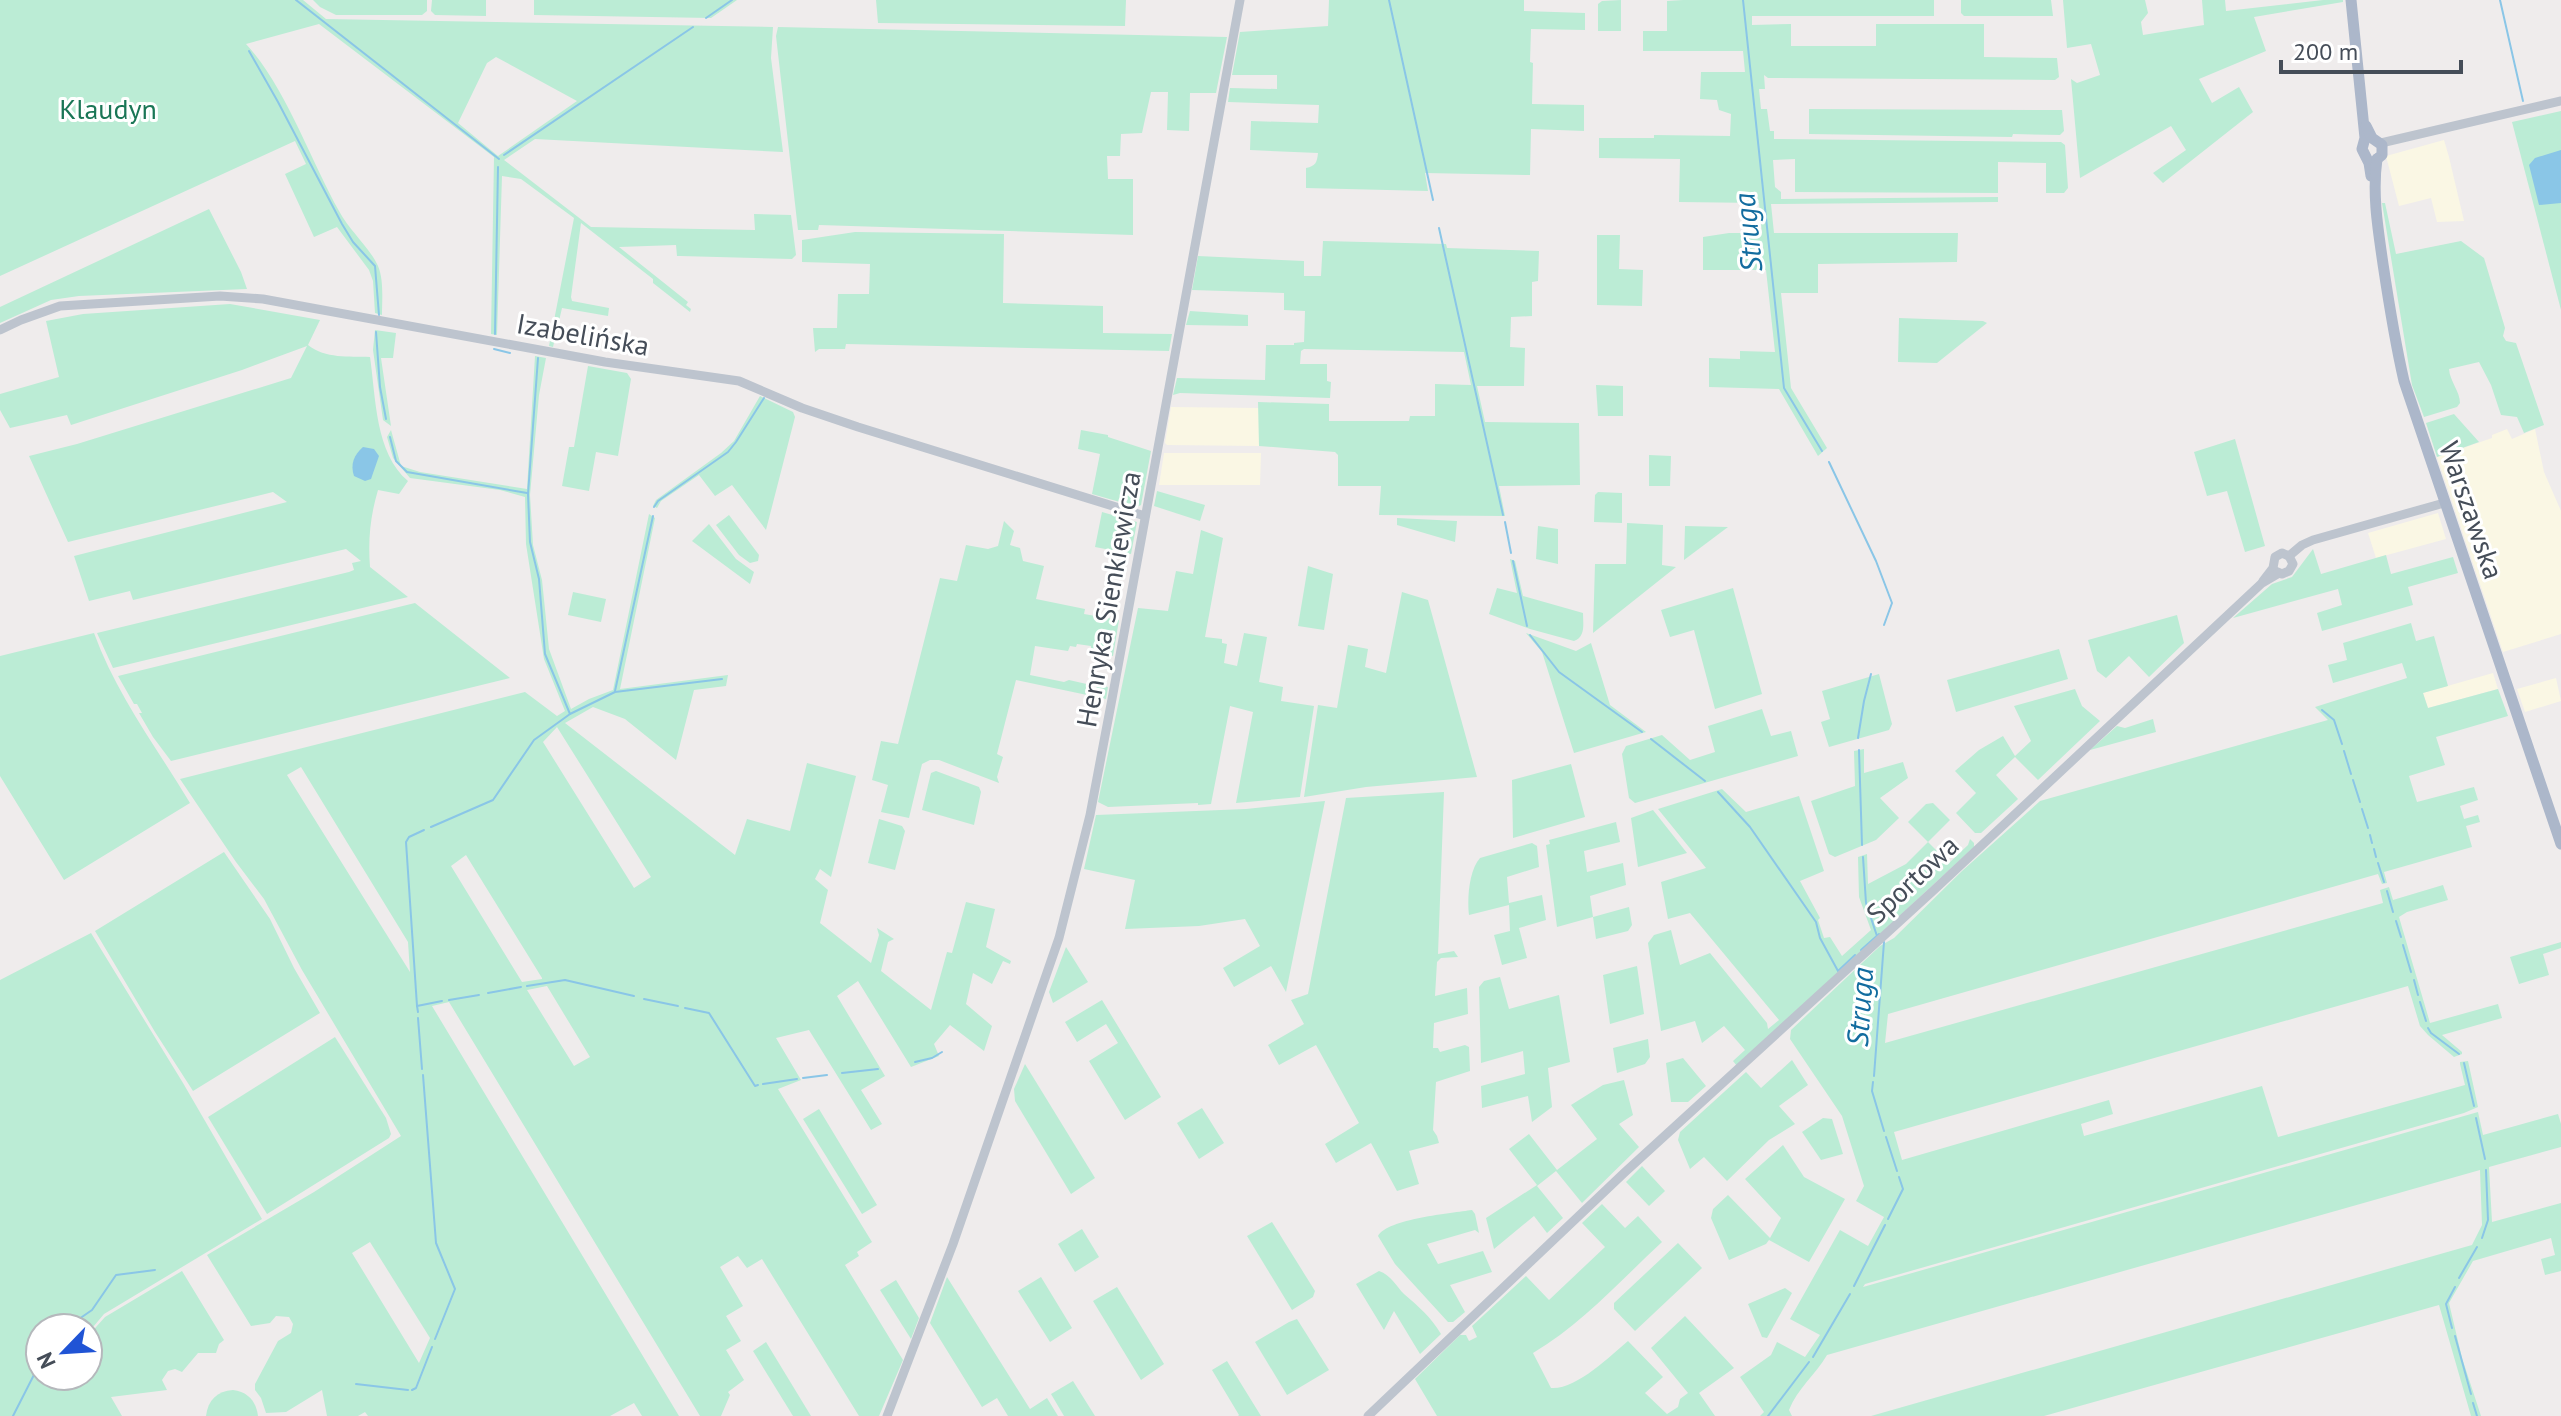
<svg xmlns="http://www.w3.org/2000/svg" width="2561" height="1416" viewBox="0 0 2561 1416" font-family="'PT Sans',sans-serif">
<rect width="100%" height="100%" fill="#efecec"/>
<!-- commercial -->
<g fill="#faf7e4">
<polygon points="2444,140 2449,157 2464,221 2437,222 2431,198 2399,206 2386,156"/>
<polygon points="1171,407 1259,408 1259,446 1167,445 1165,443"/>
<polygon points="2507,429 2512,439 2535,429 2544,472 2561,511 2561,634 2503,652 2437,457 2492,438 2492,435"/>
<polygon points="1164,453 1261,453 1260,485 1159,485"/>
<polygon points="2438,513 2446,539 2376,558 2368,533"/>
<polygon points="2493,673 2498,689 2428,708 2423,693"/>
<polygon points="2556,678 2561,701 2525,712 2517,689"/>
</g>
<!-- green -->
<g fill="#bbecd5" fill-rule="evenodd">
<path d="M0 0H303L326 19 773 27 771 58 783 152 535 139 504 160 591 227 755 230 754 214 791 215 796 255 792 259 680 256H677L676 245 619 247 688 302 686 305 691 309 690 312 653 283V279L581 223 571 297 572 301 609 308 608 316 562 308 553 347 549 346 574 218 521 179 502 176 497 335 491 334 494 157 319 24 246 44C285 86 311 161 339 211 349 230 370 248 378 266 384 280 382 300 382 315L375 313 373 281 369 270 337 227 314 237 285 174 306 164 295 141 0 276ZM496 57 577 101 498 156 458 123 487 63Z"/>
<polygon points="313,0 427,0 427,11 422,15 336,15 320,7"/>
<polygon points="432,0 486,0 486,16 435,15 431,11"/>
<polygon points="534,0 737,0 711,18 534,15"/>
<polygon points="876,0 1126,0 1125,26 878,23"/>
<path d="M1329 0H1524V11L1585 13V30L1531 29 1530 62 1533 63 1532 104 1584 105V131L1531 129 1530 175 1425 173 1428 191 1306 188V168C1316 166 1317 162 1318 153L1250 150 1251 121 1318 123 1319 105 1228 102 1230 88 1277 89V75H1232L1240 32 1328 26Z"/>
<polygon points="1621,0 1621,31 1598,31 1598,4 1602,1"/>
<polygon points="1683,0 1934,0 1934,16 1752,16 1752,25 1791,24 1791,46 1876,46 1876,24 1984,24 1984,57 2057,58 2059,77 2055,80 1768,78 1764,75 1765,89 1759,89 1761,109 1767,109 1770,131 1774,131 1774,139 2061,142 2065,145 2068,188 2064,193 2046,193 2046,163 1998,162 1998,193 1795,192 1795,159 1773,160 1775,187 1781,192 1781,199 1998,197 1998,202 1771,204 1774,233 1958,233 1957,262 1818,264 1818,293 1781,293 1791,388 1827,448 1818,456 1779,389 1709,387 1709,358 1740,359 1740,351 1775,352 1766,270 1703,270 1703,237 1729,233 1762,233 1759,203 1679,202 1680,159 1599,158 1599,138 1654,138 1654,135 1730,136 1731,114 1719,110 1717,100 1700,99 1701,72 1745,72 1743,51 1643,51 1643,31 1667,31 1667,1"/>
<polygon points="1961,0 2051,0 2053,16 1964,16 1961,13"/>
<polygon points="2063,0 2145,0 2148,13 2141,22 2143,35 2204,25 2202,0 2225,0 2226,11 2323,0 2343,0 2343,2 2254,17 2266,51 2199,79 2212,103 2239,87 2253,112 2163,183 2153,173 2186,150 2171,126 2080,178 2071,79 2077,83 2100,75 2091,44 2067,48"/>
<polygon points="778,27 1227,37 1216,93 1190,93 1189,131 1167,130 1168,92 1151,92 1142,133 1121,134 1120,156 1107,156 1108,179 1133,179 1133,235 819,225 818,230 798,230 776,36"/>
<polygon points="1809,109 2062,110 2064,131 2060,135 2013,134 2012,137 1809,134"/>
<polygon points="2561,111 2561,310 2512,122"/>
<path d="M2382 203H2385L2396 254 2461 241 2484 258 2505 328 2503 336 2506 341 2516 343 2544 425 2524 433 2517 417 2501 415 2491 385 2479 362 2449 369C2450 382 2460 391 2460 403L2457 407 2424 417 2412 385Z"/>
<polygon points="209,209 241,272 247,289 79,296 51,300 0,323 0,307"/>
<polygon points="855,232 1004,234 1003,303 1103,306 1103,333 1172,334 1169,351 846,344 845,349 819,349 815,352 813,328 837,328 838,294 869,294 870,264 802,262 802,240"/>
<polygon points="1597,235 1620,235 1619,269 1643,270 1642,306 1597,305"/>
<polygon points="1323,241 1446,244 1447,248 1539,251 1538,281 1532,282 1532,316 1511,317 1510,347 1525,348 1524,386 1477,386 1485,422 1579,423 1580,485 1499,486 1505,516 1379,515 1381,486 1338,486 1338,455 1335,452 1259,446 1258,402 1329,404 1329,421 1409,421 1410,416 1435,416 1435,384 1471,385 1464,352 1304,349 1301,351 1300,364 1327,364 1327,381 1331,382 1330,398 1180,393 1173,395 1177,378 1265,380 1266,345 1294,345 1294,343 1304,342 1305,311 1284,310 1284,293 1192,290 1198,256 1304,261 1304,276 1321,276"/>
<path d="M230 304 320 320 308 345C326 359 348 356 370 357 376 398 375 453 408 481L399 494 378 490C370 517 368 540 370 567L408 597 113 668 97 633 349 572 354 570 352 563 361 561 346 549 133 600 130 591 89 601 74 556 287 502 273 492 68 542 29 456 77 444 291 378 307 346 242 370 71 425 67 415 10 428 0 410V394L59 377 46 321 83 314Z"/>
<polygon points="1190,311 1248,315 1248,326 1186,325"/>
<polygon points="1899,318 1983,321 1987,323 1937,363 1898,362"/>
<polygon points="375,330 396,333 393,358 381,358 391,426 383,420 373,350"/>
<path d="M535 356 546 358 539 395 530 495 533 545 542 580 549 649 571 709 589 699 613 690 649 514 655 518 620 689 728 675 726 686 694 690 676 760 625 719 593 707 565 723 735 855 747 819 790 831 807 763 856 776 831 877 820 869 815 879 828 890 820 923 871 963 879 935 877 928 894 939 888 942 881 971 931 1010 947 952 952 953 966 902 995 909 986 947 1011 961 1010 964 1003 961 992 984 973 973 966 1004 992 1026 984 1051 950 1025 934 1044 939 1056 911 1067 858 981 837 996 885 1076 861 1090 882 1124 871 1130 809 1030 776 1038 801 1080 778 1089 872 1242 857 1252 859 1256 845 1265 903 1360 879 1416H859L762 1259 747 1268 738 1256 720 1267 743 1306 726 1316 741 1341 726 1350 744 1380 728 1392 730 1395 721 1416H700L449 1002 432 1006 679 1416H642L634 1403 610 1416H368L365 1412 358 1416H327L322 1390 286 1412 266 1413 261 1398 255 1390V1384L278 1341 291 1333 293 1324 289 1317 276 1316 270 1323 251 1326 207 1255 314 1192 401 1136 302 970 264 899 236 862 180 779 525 692 557 716 565 711 544 659 526 544 525 497 500 490 410 478 393 458 387 437 391 430 401 466 420 472 527 489ZM557 727 651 877 634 888 543 742ZM301 767 408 942 410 972 287 775ZM466 855 542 978V979L522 982 451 866ZM547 986 590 1057 574 1066 527 990ZM370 1242 430 1338 419 1363 352 1253Z"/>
<polygon points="588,366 627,373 631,379 618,456 596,452 589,491 562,486 569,447 574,447"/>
<polygon points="1596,385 1623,386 1623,416 1598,416"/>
<polygon points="760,396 793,412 795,417 766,530 732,485 715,496 699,475 661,501 657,508 653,506 656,500 721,453 734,441"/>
<polygon points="2454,414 2479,442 2437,457 2426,423"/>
<polygon points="1081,430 1108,435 1108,437 1151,451 1141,505 1137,507 1092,494 1100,454 1078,449"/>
<polygon points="2235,439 2265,546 2245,552 2227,491 2207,496 2194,452"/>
<polygon points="1649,455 1671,456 1670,486 1649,486"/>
<polygon points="1157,491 1205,505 1200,521 1154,506"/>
<polygon points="1598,492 1622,493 1622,523 1594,522 1595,495"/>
<polygon points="1102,512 1137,522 1131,554 1095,547"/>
<polygon points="729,515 759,555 758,561 750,563 739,555 716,525"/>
<polygon points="1397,518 1457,521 1455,542 1397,525"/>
<polygon points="1004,521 1014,531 1010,545 1020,548 1023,561 1044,566 1036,599 1085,609 1084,614 1119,620 1113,656 1091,653 1091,646 1077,644 1076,647 1070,646 1068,651 1035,646 1030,675 1064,682 1069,680 1091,685 1091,688 1096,689 1097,685 1108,687 1106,699 1016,680 997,754 1003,757 997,777 999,783 939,760 930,760 922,764 909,818 881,812 888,785 872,780 881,741 898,744 940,578 957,581 966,545 988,549 998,546"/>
<polygon points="1627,523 1663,525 1662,565 1676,567 1593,633 1595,564 1626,564"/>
<polygon points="709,524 736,559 754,572 750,584 692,541"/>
<polygon points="1538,526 1558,529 1558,564 1536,559"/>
<polygon points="1685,526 1728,527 1684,560"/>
<polygon points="1201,530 1223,538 1205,637 1222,639 1222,643 1227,644 1224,663 1237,666 1244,633 1267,637 1259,682 1283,687 1281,701 1314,706 1300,797 1236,803 1253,712 1230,706 1211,804 1198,805 1198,803 1108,807 1098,802 1138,608 1168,611 1176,571 1193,574"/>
<polygon points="2313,549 2321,574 2386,555 2391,574 2453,557 2458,573 2408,587 2413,605 2322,631 2317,613 2342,605 2338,589 2233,618 2272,584 2292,577"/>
<path d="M1510 559 1515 561 1523 596 1583 613C1583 623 1586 637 1574 641L1530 629 1489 614 1497 588 1517 593Z"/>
<polygon points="1308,566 1333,574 1324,630 1298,626"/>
<polygon points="1733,588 1762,694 1715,709 1694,630 1670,637 1661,610"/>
<polygon points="573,592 606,599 601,622 568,615"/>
<polygon points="1402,592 1428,600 1477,777 1366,787 1304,797 1318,705 1337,708 1348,645 1368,649 1365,667 1386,673"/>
<polygon points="415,603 510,678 171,761 153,737 139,713 142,713 137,704 134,704 118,676"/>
<polygon points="2177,615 2184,643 2149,677 2129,656 2106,678 2097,671 2088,640"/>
<path d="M2411 623 2416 641 2434 636 2448 686 2423 693 2428 708 2498 689 2508 716 2436 737 2445 765 2409 776 2417 802 2474 787 2478 800 2460 806 2464 819 2478 815 2480 822 2466 826 2472 847 2384 872 2387 883 2382 884 2378 874 1888 1014 1885 1043 2383 903 2380 890 2389 887 2393 900 2443 885 2448 900 2407 912 2399 917 2430 1023 2498 1004 2502 1018 2442 1035 2462 1052V1054L2454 1057 2428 1035 2420 1026 2408 986 1894 1132 1902 1160 2109 1100 2113 1114 2081 1124 2084 1136 2262 1086 2278 1137 2465 1085 2460 1064V1062L2468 1061 2478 1107 2464 1113 1865 1284 1863 1287 2478 1112 2483 1135 2558 1114 2561 1124V1147L2489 1167 2492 1222 2561 1203V1271L2545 1275 2541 1259 2555 1255 2551 1238 2473 1261 2449 1303 2462 1358 2481 1416H2471L2439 1305 2044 1416H1871L2472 1245 2482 1225 2480 1170 1827 1355C1816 1374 1797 1389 1789 1410L1792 1416H1760L1764 1412 1740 1377 1771 1355 1777 1342 1805 1357 1820 1335 1790 1319 1840 1230 1868 1246 1884 1217 1856 1201 1864 1186 1842 1116 1790 1039 1791 1030 1880 946 1894 938 1962 871 2040 801 2328 720 2315 707 2407 678 2402 663 2333 683 2328 665 2347 660 2343 643Z"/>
<path d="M94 633C116 694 157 748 190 803L64 880 0 776V656Z"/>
<polygon points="1526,633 1576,651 1591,643 1610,705 1646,732 1574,753 1542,652"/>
<polygon points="2059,649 2068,679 1956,712 1947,680"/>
<polygon points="1879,674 1892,724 1889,730 1829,747 1821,722 1830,719 1822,691"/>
<polygon points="2075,689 2082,706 2100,721 2038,780 2015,757 1996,775 2018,799 1981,833 1975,833 1956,813 1976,793 1955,771 1979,750 2003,736 2015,756 2031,741 2014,706"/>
<polygon points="1762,709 1771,736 1791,731 1798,756 1635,803 1629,798 1622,754 1626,746 1662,735 1690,760 1715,752 1708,726"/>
<polygon points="2153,719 2156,732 2090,750 2117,726 2125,728"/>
<polygon points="1864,749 1864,773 1903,762 1908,778 1880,798 1899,818 1876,840 1835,857 1829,854 1811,801 1855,786 1854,751"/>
<polygon points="1571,764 1585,817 1513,838 1512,780"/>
<polygon points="936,771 979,787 981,792 974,825 922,810 931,773"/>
<polygon points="1722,789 1746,812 1799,796 1824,871 1800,881 1820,918 1818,920 1824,938 1830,937 1842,956 1871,930 1859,897 1858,857 1867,854 1868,884 1906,864 1928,842 1908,822 1926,804 1933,803 1950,820 1928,842 1949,863 1968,845 1970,839 1974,843 1974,847 1737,1066 1733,1061 1745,1050 1724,1026 1702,1043 1695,1021 1661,1031 1648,943 1654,935 1671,930 1680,965 1710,953 1767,1023 1768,1029 1779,1020 1690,913 1668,919 1661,882 1706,868 1658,809"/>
<polygon points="1444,792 1438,954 1454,951 1458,957 1441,958 1437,962 1435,996 1467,988 1468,1014 1434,1023 1433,1048 1438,1048 1440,1052 1465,1045 1469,1047 1470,1071 1436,1082 1433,1130 1437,1136 1439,1143 1409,1151 1419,1184 1397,1191 1371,1143 1336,1163 1325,1144 1359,1123 1316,1045 1279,1065 1268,1045 1304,1024 1291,1000 1308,994 1346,798"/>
<polygon points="1325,801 1286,992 1271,966 1234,987 1223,968 1260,946 1245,919 1199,926 1125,929 1135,880 1084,869 1096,815 1246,809"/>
<polygon points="1653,810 1687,853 1638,867 1631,818"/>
<polygon points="879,819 902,826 905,831 895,870 868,863"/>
<polygon points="1616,822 1620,842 1584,851 1587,872 1623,863 1626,885 1590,896 1593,917 1629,907 1632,925 1628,931 1596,939 1593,917 1557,927 1546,845 1550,844 1549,840"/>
<path d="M1532 843 1537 846 1539 867 1507 877 1509 903 1542 895 1546 920 1519 928 1527 958 1502 965 1494 935 1510 931 1509 905 1469 915C1467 899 1469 870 1480 858Z"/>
<polygon points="224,852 270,919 294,968 320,1013 193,1091 155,1032 95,931"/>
<polygon points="91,933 183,1083 262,1219 104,1314 88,1333 88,1328 40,1328 40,1376 88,1376 88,1336 105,1317 182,1271 224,1340 219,1344 216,1353 198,1353 182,1372 175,1369 168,1371 162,1380 167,1390 111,1397 122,1416 0,1416 0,980"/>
<polygon points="2561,942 2561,948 2543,954 2549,975 2519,984 2510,957"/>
<polygon points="1066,947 1088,982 1053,1003 1049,992"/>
<polygon points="1637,966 1644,1014 1610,1024 1603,975"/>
<polygon points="1500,977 1509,1009 1559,995 1570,1062 1548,1068 1552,1107 1532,1122 1528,1096 1482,1108 1481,1086 1525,1074 1523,1051 1481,1063 1479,987 1484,981"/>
<polygon points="1102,1000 1161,1097 1125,1120 1089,1061 1118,1043 1106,1024 1077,1042 1065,1022"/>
<polygon points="335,1037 386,1118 391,1134 389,1138 267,1214 208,1117"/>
<polygon points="1648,1039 1650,1057 1645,1064 1617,1073 1613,1048"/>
<polygon points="1683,1058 1706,1086 1688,1102 1671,1102 1666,1063"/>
<polygon points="1792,1060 1808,1085 1779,1106 1795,1124 1769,1140 1727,1181 1704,1157 1690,1169 1678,1140 1680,1132 1746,1072 1761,1088"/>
<polygon points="1025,1064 1095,1178 1071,1194 1015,1101 1014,1089"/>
<polygon points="1624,1080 1633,1115 1619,1124 1639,1147 1582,1203 1556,1171 1537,1186 1563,1218 1547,1233 1534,1216 1494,1249 1486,1218 1537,1185 1509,1149 1529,1134 1557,1170 1597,1139 1571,1105 1603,1085"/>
<polygon points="1202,1108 1224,1143 1199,1159 1177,1123"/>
<polygon points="819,1109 877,1205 862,1214 803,1119"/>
<polygon points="1823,1118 1832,1119 1843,1154 1821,1160 1802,1132"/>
<polygon points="1783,1145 1804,1177 1845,1199 1809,1262 1769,1240 1766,1244 1729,1260 1711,1218 1713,1209 1728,1195 1770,1238 1781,1218 1745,1179"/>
<polygon points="1642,1166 1665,1191 1649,1206 1626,1182"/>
<path d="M1602 1204 1625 1228 1638 1216 1662 1242C1621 1280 1582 1324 1533 1353L1551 1388C1576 1390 1610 1356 1628 1341L1663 1377 1645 1393 1667 1414 1678 1407 1680 1399 1688 1393 1651 1348 1685 1316 1734 1368 1699 1393 1715 1416H1437L1415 1379 1460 1335H1466L1469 1341 1477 1337 1472 1326 1526 1276 1549 1300 1605 1247 1582 1223Z"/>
<path d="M1472 1210 1475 1214 1479 1233 1475 1230 1427 1244 1438 1264 1483 1251 1492 1272 1450 1285 1465 1312 1453 1322H1448L1395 1264 1378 1236C1387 1219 1452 1213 1472 1210Z"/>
<polygon points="1272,1222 1315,1291 1313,1297 1292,1310 1247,1236"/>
<polygon points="1082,1229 1099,1257 1075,1272 1058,1244"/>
<polygon points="1678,1243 1702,1268 1635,1331 1614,1309 1614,1303"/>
<path d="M1379 1271C1391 1275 1396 1286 1404 1294 1419 1307 1431 1317 1441 1334L1420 1354 1394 1311 1384 1330 1356 1284Z"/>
<polygon points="947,1277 1030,1409 1047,1398 1058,1416 1008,1416 997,1398 982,1407 930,1323"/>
<polygon points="1041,1277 1072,1328 1050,1342 1018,1291"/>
<polygon points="896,1280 919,1318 911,1339 880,1290"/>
<polygon points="1117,1287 1164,1364 1141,1380 1093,1301"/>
<polygon points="1785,1288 1792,1293 1767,1338 1762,1337 1748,1304"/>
<polygon points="1297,1319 1329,1370 1287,1395 1255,1342 1289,1322"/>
<polygon points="766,1342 811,1416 793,1416 753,1351"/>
<polygon points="1227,1361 1261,1416 1238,1416 1239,1415 1212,1370"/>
<polygon points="1073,1381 1095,1416 1064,1416 1051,1394"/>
<path d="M233 1390C248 1392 256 1401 258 1416H206C208 1400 217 1391 233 1390Z"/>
</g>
<!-- water -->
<g fill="#8ac6e7">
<polygon points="2561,150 2561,203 2539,205 2529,165 2535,158"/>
<path d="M363 447 374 449 379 456 371 479 365 481 354 476C350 464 354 455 363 447Z"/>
</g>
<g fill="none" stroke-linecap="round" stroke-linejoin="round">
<!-- stream -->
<g stroke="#8ac6e7" stroke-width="2">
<polyline points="296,0 499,159"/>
<polyline points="1389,0 1433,200"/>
<polyline points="1743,0 1784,388 1822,451"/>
<polyline points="2500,0 2523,101"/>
<polyline points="706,18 732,0"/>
<polyline points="249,51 278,102 342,224 353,242 375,266 379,315"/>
<polyline points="504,155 693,27"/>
<polyline points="1439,228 1503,515"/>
<polyline points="376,332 380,387 386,419"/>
<polyline points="495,334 498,167"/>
<polyline points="494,349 510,353"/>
<polyline points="538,358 528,494 530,542 539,579 545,654 570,714"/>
<polyline points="390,437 396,461 407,472 527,493"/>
<polyline points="1829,462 1876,561 1892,603 1884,625"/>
<polyline points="654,507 658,501 728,452 736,442 764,398"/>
<polyline points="1505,522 1511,553"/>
<polyline points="1513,561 1527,626"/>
<polyline points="1530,635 1559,672 1642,732"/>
<polyline points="615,691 653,516"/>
<polyline points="2322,710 2334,720 2342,744"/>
<polyline points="1858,738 1864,701 1871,674"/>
<polyline points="1651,739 1705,781"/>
<polyline points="1859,750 1862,845"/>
<polyline points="2344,751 2351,774"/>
<polyline points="2353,780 2360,802"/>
<polyline points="1718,792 1750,827 1816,922 1820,938 1838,971 1855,955"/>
<polyline points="2362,809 2368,828"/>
<polyline points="431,827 493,800 534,740 570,714 615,692 722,679"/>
<polyline points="2370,835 2372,843"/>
<polyline points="2374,849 2376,857"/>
<polyline points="1863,857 1866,903 1877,936"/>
<polyline points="2378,863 2384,882"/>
<polyline points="2387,891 2393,912"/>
<polyline points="2396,921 2401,937"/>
<polyline points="2403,945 2411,972"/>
<polyline points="1861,950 1879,934"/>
<polyline points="2414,980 2418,995"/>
<polyline points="527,986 565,980 634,996"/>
<polyline points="488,993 521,987"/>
<polyline points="644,999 678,1006"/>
<polyline points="449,1000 479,995"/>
<polyline points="2420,1002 2426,1021"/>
<polyline points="417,1006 406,842 409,837 424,830"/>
<polyline points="685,1008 709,1013 755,1086 758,1085"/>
<polyline points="418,1012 417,1006 442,1001"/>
<polyline points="418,1018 422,1069"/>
<polyline points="2428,1028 2431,1033 2459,1054"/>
<polyline points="915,1062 932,1058 942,1052"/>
<polyline points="2464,1063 2474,1106"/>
<polyline points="842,1073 878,1069"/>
<polyline points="423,1075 436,1243 455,1289 435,1339"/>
<polyline points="1874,1076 1884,942"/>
<polyline points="803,1078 827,1075"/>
<polyline points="1873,1082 1872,1091 1884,1131"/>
<polyline points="763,1084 797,1079"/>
<polyline points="2476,1118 2485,1159"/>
<polyline points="1886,1137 1897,1171"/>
<polyline points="1888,1219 1903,1189 1899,1177"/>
<polyline points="2482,1238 2488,1220 2486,1170"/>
<polyline points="2459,1278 2477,1247"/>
<polyline points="1854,1286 1885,1225"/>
<polyline points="66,1328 92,1310 116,1275 155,1270"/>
<polyline points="2452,1328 2446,1304 2455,1287"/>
<polyline points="2455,1336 2471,1394"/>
<polyline points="1813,1357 1850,1294"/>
<polyline points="356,1384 408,1390"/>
<polyline points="412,1390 416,1388 432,1347"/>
<polyline points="2473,1403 2477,1416"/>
<polyline points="13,1416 40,1363"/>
<polyline points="1768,1416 1809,1362"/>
</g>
<!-- minor -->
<g stroke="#bdc4ce" stroke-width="9">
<polyline points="2381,143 2561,101"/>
<polyline points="0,330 21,320 60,306 220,296 263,299 605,362 739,381 802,408 858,427 1145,516"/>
<polyline points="2289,556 2302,545 2313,540 2444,503"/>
<polyline points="2275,571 2282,574 2289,571 2293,564 2289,556"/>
<polyline points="2263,581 2273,568 2275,557 2282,553 2289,556"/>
<polyline points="887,1416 953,1244 1059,938 1090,815 1112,699 1240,0"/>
<polyline points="1368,1416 1624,1173 1934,890 2262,583 2279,573"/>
</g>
<!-- major -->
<g stroke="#acb7ca" stroke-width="11">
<polyline points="2351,0 2365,138 2362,149 2369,163 2371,176"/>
<polyline points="2366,126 2372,138 2382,145 2382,155 2377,159"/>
<path d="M2377 159C2372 194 2378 229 2383 264 2389 304 2395 342 2404 381L2561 844"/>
</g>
</g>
<g text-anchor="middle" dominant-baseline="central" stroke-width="6" stroke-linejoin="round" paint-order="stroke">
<!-- park labels -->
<g font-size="28" fill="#1a7656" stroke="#fff">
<text x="108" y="108">Klaudyn</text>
</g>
<!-- street labels -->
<g font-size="28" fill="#454d58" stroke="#fff">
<text transform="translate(583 334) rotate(10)">Izabelińska</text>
<text transform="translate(2472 510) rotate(71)">Warszawska</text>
<text transform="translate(1108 599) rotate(-80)">Henryka Sienkiewicza</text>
<text transform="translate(1912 879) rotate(-43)">Sportowa</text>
</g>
<!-- water labels -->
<g font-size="30" font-style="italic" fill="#126c9f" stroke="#fff">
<text transform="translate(1747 233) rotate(-96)">Struga</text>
<text transform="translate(1859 1007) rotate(-86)">Struga</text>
</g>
</g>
<!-- north arrow -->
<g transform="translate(64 1352) rotate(245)"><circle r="38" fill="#ffffff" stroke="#b5b8bc" stroke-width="2"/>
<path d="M0-6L14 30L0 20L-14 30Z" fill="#2054d5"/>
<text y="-12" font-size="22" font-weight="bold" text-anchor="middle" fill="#454d58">N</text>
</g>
<!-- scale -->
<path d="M2281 60v12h180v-12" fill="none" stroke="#454d58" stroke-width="4"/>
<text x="2293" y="60" font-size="24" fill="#454d58" stroke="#ffffff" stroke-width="6" paint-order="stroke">200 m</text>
</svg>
